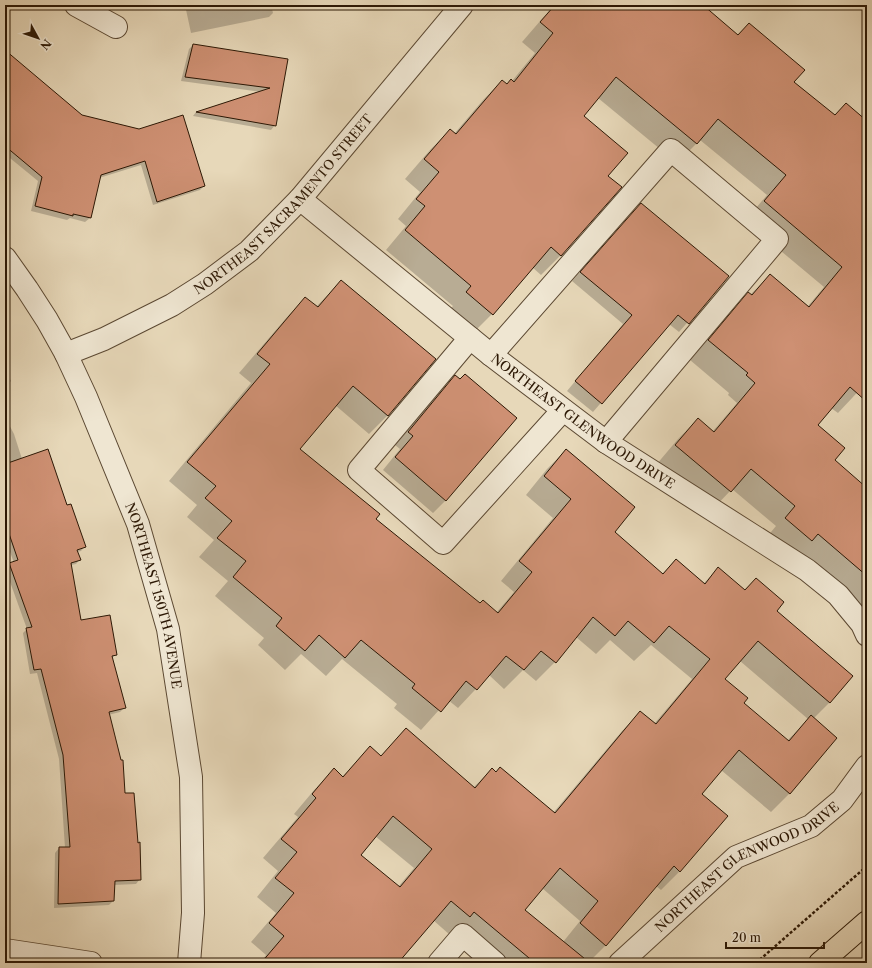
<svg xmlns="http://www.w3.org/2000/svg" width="872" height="968" viewBox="0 0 872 968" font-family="'Libre Caslon Text',serif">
<rect width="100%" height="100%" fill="#e7d8b9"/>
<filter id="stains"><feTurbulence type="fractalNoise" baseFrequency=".005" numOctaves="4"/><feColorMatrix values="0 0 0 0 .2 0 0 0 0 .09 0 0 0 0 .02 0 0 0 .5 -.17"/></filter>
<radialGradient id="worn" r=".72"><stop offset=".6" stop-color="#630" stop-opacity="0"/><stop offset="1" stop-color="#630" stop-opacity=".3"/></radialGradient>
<!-- shadow -->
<g fill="#0003" fill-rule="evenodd">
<polygon points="185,5 271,5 273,13 269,17 191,33"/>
<polygon points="554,5 690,5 737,35 749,24 793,82 834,116 846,104 867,122 867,382 838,413 831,408 817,425 833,460 867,489 867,611 766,538 776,526 732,489 711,511 656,465 678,439 698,419 713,431 737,403 728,395 729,393 690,360 729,313 749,294 750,295 770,275 808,306 824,287 745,221 767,195 700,140 677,163 598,98 583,116 607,176 561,255 541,275 532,267 492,314 473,333 447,312 453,306 386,250 406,226 398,219 420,192 405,179 430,150 450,130 454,134 483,100 502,81 507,85 512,81 535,53 522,42"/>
<polygon points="193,45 287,60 275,125 271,130 193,116 196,112 262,92 181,81 189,49"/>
<polygon points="5,52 81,116 204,186 200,190 153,205 141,165 99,178 90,218 85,222 70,218 67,220 31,211 38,181 5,154"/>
<polygon points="632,214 728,276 679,332 669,324 593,412 567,391 623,324 572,281"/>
<path d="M341 281 388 415 369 434 335 405 298 449 375 519 480 605 496 613 514 592 501 581 553 518 526 495 547 469 566 450 613 532 662 574 676 560 703 584 718 569 744 590 756 579 830 702 813 719 790 793 771 812 721 770 700 794 680 871 661 890 656 886 606 945 588 963H494L450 935 433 920 396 963H260L266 955 251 942 276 913 257 897 278 871 263 858 298 817 294 814 315 789 334 770 342 777 370 747 380 757 406 730 473 788 492 769 553 813 622 731 641 712 654 724 692 679 651 645 634 661 610 640 596 654 576 637 555 662 536 681 523 670 504 689 489 675 458 708 448 700 421 730 394 708 397 704 342 659 326 676 301 654 285 670 258 645 264 638 215 596 228 581 199 557 214 540 187 517 197 505 169 481 251 383 239 373 287 317 305 298 316 307ZM740 661 808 719 787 741 742 703 724 679ZM375 836 414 868 398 887 360 855ZM542 888 580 921 563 942 524 910Z"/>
<polygon points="5,370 11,381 5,387"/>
<polygon points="455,377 446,500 433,513 383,470 400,449 395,445 442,390"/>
<polygon points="5,417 14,434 22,459 67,507 85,546 81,551 77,552 80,559 76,564 71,565 81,621 116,654 112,658 124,708 120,712 108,715 140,879 136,884 114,885 113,901 109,905 54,908 55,853 59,848 65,848 59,759 37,673 30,674 23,633 27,629 5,568 10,564 14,563 5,538"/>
<polygon points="5,848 7,894 5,896"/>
</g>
<!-- building -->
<g fill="#ce9073" stroke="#2c1805" fill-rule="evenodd">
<polygon points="555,5 703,5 738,35 749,23 805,70 794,82 835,115 846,103 867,121 867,402 850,387 818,425 845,448 835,460 867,488 867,576 818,534 812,541 785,518 795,506 751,469 731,492 675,445 698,418 714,432 755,383 746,375 748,373 708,340 748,292 752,295 770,274 809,307 842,267 764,201 786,175 718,119 697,144 616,77 584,116 628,153 608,176 622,187 561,256 551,247 493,315 466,292 471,286 405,230 425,206 416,199 439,172 424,159 450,129 456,134 502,80 507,84 511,79 514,82 553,33 540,22"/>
<polygon points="193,44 288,59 276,126 196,112 270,88 185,77"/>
<polygon points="5,50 82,115 139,129 183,115 205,186 157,202 145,161 101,175 91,218 73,214 73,216 35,206 42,177 5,146"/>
<polygon points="641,203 729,276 689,324 678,315 602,404 575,381 632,315 580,272"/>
<path d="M341 280 436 359 388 416 353 386 300 449 380 514 376 519 480 603 483 600 498 613 532 572 519 561 571 499 544 476 566 449 635 507 615 532 663 574 676 559 705 584 718 567 745 590 756 578 784 602 777 611 853 676 830 703 758 641 725 679 748 698 744 703 789 741 811 715 837 738 790 794 739 750 702 794 728 816 680 872 674 866 606 946 580 923 598 901 560 868 525 910 590 963H535L474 912 470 917 451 901 398 963H261L284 936 269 923 294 893 275 878 297 852 281 839 316 798 312 794 334 768 343 777 370 746 381 756 406 728 475 788 492 768 496 772 500 767 555 813 640 711 656 724 710 659 669 626 654 643 628 621 615 636 593 617 556 663 541 651 524 670 506 656 477 690 466 681 441 712 412 688 415 684 361 640 345 658 319 635 305 651 276 626 282 618 233 577 246 561 217 538 232 521 205 498 216 486 187 462 270 364 257 354 305 297 318 307ZM393 816 432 849 400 887 361 855Z"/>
<polygon points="465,374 517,418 446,501 395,457 413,436 408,432 455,375 460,379"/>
<polygon points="48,449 67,505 71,504 86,547 77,550 81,560 71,563 81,620 110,615 117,655 112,656 126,708 109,712 121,760 123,760 125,793 134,793 138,843 140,842 141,880 115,881 114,901 58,904 59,847 70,847 63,755 41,669 34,670 26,628 32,627 9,563 18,560 5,522 5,464"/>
</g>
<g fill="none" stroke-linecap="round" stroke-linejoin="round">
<!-- minor casing -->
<g stroke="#5b4832" stroke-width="24">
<g id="minor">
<polyline points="76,5 116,27"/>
<path id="s1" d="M300 199 491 355 606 442 807 570 838 595 862 624 867 635"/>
<path id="s2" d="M5 258 27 289 47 320 66 354 86 397 138 524 168 629 191 777 193 913 189 963"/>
<polyline points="470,338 359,470 443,543 563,410"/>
<path id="s3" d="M66 354 104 339 172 305 205 284 249 251 300 199 462 5"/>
<polyline points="491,355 671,150 777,239 606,442"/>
<polyline points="5,950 91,963"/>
<polyline points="439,963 463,935 495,963"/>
<path id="s4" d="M620 963 736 857 811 826 842 800 867 766"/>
</g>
</g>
<!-- highway casing -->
<g stroke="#2c1805" stroke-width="24">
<polyline id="highway" points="820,963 867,922"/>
</g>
<!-- path -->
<polyline stroke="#2c1805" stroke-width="2.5" stroke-dasharray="3 2" stroke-linecap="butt" points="756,963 867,866"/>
<!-- minor -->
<use href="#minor" stroke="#efe6d2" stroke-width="22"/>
<!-- highway -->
<use href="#highway" stroke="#e7d8b9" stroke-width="22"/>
</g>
<g text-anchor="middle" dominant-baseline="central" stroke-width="3" stroke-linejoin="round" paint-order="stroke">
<!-- street labels -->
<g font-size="13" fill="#2c1805" stroke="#efe6d2">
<text stroke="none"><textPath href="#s3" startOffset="268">NORTHEAST SACRAMENTO STREET</textPath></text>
<text stroke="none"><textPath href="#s1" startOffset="360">NORTHEAST GLENWOOD DRIVE</textPath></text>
<text stroke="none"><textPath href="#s2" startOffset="372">NORTHEAST 150TH AVENUE</textPath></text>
<text stroke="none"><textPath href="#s4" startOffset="161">NORTHEAST GLENWOOD DRIVE</textPath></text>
</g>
</g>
<!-- margin -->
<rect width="872" height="968" fill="none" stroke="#e7d8b9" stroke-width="20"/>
<rect x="6" y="6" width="860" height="956" fill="none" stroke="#2c1805" stroke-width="2"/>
<rect x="10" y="10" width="852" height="948" fill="none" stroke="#2c1805"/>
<!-- north arrow -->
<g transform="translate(38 38) rotate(130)" stroke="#efe6d2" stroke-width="3" paint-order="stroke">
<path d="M0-3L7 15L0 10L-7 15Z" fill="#2c1805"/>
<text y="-6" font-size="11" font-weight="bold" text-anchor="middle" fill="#2c1805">N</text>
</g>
<!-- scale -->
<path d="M726 942v6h98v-6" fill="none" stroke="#2c1805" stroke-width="2"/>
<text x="732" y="942" font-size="12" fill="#2c1805" stroke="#efe6d2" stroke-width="3" paint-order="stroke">20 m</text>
<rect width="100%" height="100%" filter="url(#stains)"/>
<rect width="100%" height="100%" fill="url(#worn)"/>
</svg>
